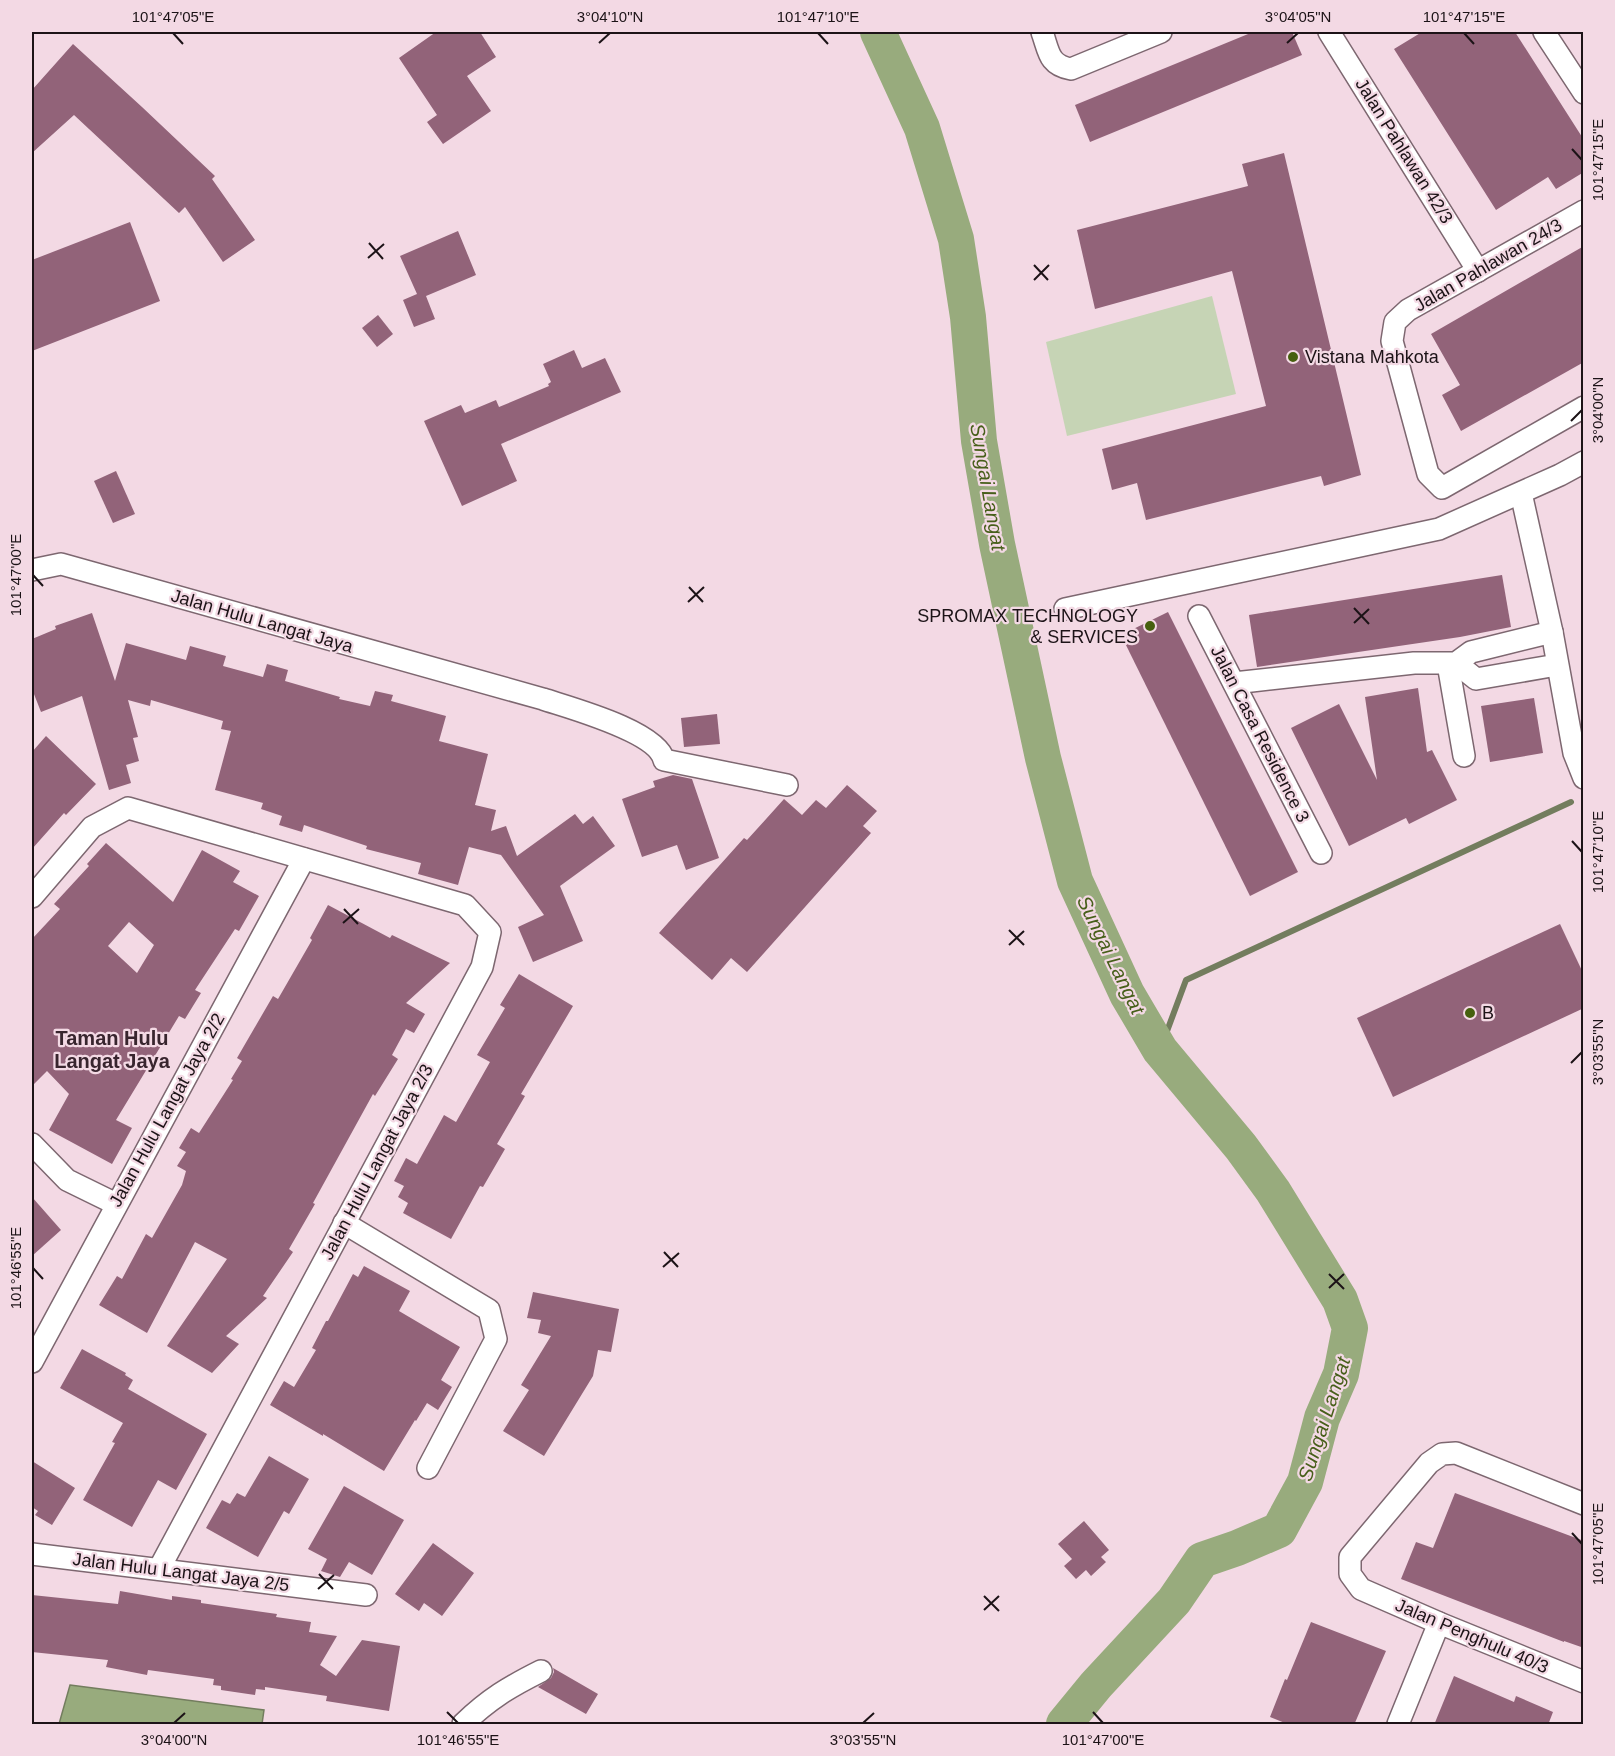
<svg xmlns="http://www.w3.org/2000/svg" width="1615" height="1756" viewBox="0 0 1615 1756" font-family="Helvetica,sans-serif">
<rect width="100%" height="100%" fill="#f3d9e4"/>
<!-- green -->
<polygon fill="#c6d4b5" points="1212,296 1236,394 1067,436 1046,342"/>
<!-- water -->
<polygon fill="#98ab7d" stroke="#737d5e" stroke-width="1.5" points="70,1685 264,1710 262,1724 59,1724"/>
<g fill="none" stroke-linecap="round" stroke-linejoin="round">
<!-- stream -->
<polyline stroke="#737d5e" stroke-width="6" points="1160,1050 1186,980 1571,802"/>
<!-- river -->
<polyline stroke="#98ab7d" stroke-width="36" points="878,32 922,128 956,239 968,317 979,441 997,544 1043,758 1075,881 1127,994 1160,1050 1241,1147 1273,1191 1340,1300 1350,1328 1341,1374 1322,1418 1305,1482 1279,1530 1237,1548 1202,1560 1174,1601 1096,1685 1064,1724"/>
</g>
<!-- building -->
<g fill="#926379" fill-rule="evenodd">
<polygon points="436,32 480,32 496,57 467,76 491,111 443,144 427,122 437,115 399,58"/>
<polygon points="1253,32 1292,32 1302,55 1090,142 1075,105"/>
<polygon points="1422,32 1515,32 1584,140 1584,172 1556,189 1548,177 1496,210 1394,49"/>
<polygon points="73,44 142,107 215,176 212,179 255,240 223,262 185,207 179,213 74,115 32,153 32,90"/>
<polygon points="1284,153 1361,475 1324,486 1321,476 1146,520 1137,483 1112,490 1102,449 1266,406 1232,271 1095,309 1077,230 1248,186 1242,164"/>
<polygon points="130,222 160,301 32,351 32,260"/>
<polygon points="458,231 476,275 426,296 435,319 414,327 403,300 417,294 400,256"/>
<polygon points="1584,246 1584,362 1461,431 1442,395 1460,385 1431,334"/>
<polygon points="378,315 393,334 377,347 362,328"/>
<polygon points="574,350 582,368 605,358 621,392 501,444 517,481 462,506 424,421 461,405 465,413 496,400 499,407 549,386 548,384 551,382 543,364"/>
<polygon points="116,471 135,514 113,523 94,481"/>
<polygon points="1502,575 1511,627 1460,637 1257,667 1249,615"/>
<polygon points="1168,612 1298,872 1250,896 1121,635"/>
<polygon points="92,613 115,681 126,643 186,660 190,646 226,656 223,666 263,677 267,664 288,670 285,681 340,697 339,699 370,706 375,691 393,695 391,701 446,716 439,741 488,754 475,805 496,810 491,831 506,826 517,856 575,814 583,824 593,816 615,846 560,886 583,941 533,962 518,927 544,915 501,855 469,847 458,885 418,874 421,863 366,849 367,846 304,825 302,832 279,825 282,816 261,809 263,803 215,790 231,731 221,729 223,721 151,700 150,706 128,700 138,737 133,738 139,761 126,765 131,783 109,790 82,696 41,712 32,689 32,639 56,629 55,626"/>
<polygon points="1418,688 1427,752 1432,750 1457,800 1409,824 1406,818 1349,846 1291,728 1339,704 1377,780 1365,697"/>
<polygon points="1534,698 1543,753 1490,762 1481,706"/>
<polygon points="717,714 720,744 684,747 681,718"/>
<polygon points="46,736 96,784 66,815 64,813 32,849 32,752"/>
<polygon points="673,775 692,779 719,858 686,870 677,845 642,857 622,799 655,787 653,781"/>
<polygon points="847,785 877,811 863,826 871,833 747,972 731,958 712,980 659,933 744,838 747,840 784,799 802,815 816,800 826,808"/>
<path d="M106 843 173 902 202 850 240 871 233 882 259 896 239 931 235 929 195 990 201 993 185 1019 179 1016 116 1120 132 1128 112 1164 49 1130 69 1094 47 1071 32 1086V939L60 909 54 904 89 866 87 864ZM129 922 154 945 137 973 108 946Z"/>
<polygon points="328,905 390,938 392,935 450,963 406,1003 425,1014 414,1033 406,1029 392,1055 398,1059 375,1096 373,1094 313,1203 315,1204 289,1249 293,1252 263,1296 267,1298 226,1336 239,1344 212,1373 167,1346 227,1259 195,1242 147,1333 99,1305 117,1276 122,1279 146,1234 152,1238 182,1185 186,1171 177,1166 186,1152 179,1148 191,1128 199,1133 233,1080 231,1079 242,1061 237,1058 273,996 278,999 312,940 310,938"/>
<polygon points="1560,924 1584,975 1584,1008 1393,1097 1357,1018"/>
<polygon points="519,974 573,1006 521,1094 525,1096 497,1144 505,1149 483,1187 480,1186 451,1239 403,1213 408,1203 398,1197 404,1186 394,1181 406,1158 417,1164 444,1115 456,1122 490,1062 477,1055 505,1008 500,1005"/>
<polygon points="32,1197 61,1230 32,1256"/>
<polygon points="364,1266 410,1291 399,1311 460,1347 441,1380 452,1387 438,1410 427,1403 416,1421 415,1420 384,1471 323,1434 323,1436 270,1405 284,1381 294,1387 316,1350 312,1348 326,1321 328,1321 353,1274 358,1277"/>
<polygon points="533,1292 619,1309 611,1352 598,1350 593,1376 544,1456 503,1431 529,1390 521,1385 551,1336 538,1333 541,1320 527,1318"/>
<polygon points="82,1349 126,1373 125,1375 133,1380 128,1389 207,1434 176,1490 158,1480 132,1527 83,1500 115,1443 112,1442 123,1423 60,1388"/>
<polygon points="269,1456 309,1479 289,1514 284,1511 258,1557 206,1528 222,1500 230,1504 237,1493 245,1497"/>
<polygon points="32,1461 75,1488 52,1525 35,1515 38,1511 32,1507"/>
<polygon points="344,1486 404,1520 372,1575 349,1562 340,1577 321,1571 327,1559 308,1549"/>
<polygon points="1455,1493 1584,1541 1584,1648 1564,1641 1564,1642 1401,1579 1416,1542 1433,1548"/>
<polygon points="1084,1521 1109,1550 1101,1557 1106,1562 1091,1576 1086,1570 1076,1579 1064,1566 1072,1559 1058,1544"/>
<polygon points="433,1543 474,1573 442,1616 424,1603 419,1611 395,1594"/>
<polygon points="120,1591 172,1600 172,1596 201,1600 201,1603 277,1614 276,1617 311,1622 309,1632 337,1636 320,1665 336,1676 362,1640 400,1646 389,1711 326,1701 327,1696 265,1687 265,1690 256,1689 255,1695 221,1690 221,1686 213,1685 214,1679 148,1670 147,1675 106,1667 108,1660 32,1652 32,1595 118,1604"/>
<polygon points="1311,1622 1386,1651 1354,1725 1290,1725 1270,1717 1285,1679 1287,1680"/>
<polygon points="553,1668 598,1694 586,1714 538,1687 551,1678 554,1672"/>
<polygon points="1454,1676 1514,1702 1516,1696 1553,1712 1548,1725 1434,1725"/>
</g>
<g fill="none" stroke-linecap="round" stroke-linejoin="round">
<!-- street casing -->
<g stroke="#7d6770" stroke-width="24">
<g id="street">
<path d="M1042 32C1049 51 1048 65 1071 69L1161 32"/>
<polyline points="1329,32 1478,271"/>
<polyline points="1544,32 1584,93"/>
<polyline points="1584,211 1408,310 1395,322 1392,341 1428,474 1442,488 1584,407"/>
<polyline points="1521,493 1552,632 1574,753 1584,778"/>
<path d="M32 570 61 564 543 699C570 708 657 731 664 760L787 785"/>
<polyline points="1065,609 1439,529 1560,475 1584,462"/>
<polyline points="1199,616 1321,853"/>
<polyline points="1456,663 1476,679 1557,665"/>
<polyline points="1448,664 1464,756"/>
<polyline points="1234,683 1414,663 1456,663 1471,652 1552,632"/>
<polyline points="32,897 92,827 128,808 465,905 490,932 482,967 159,1569"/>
<polyline points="32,1144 67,1180 116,1204"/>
<polyline points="344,1223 489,1310 496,1339 428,1468"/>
<polyline points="32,1362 304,859"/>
<polyline points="1584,1504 1456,1453 1442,1454 1429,1463 1350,1557 1350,1574 1361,1589 1439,1623 1584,1682"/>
<polyline points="32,1554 366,1595"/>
<path d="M463 1724C489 1699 509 1687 541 1671"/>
<polyline points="1398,1724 1439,1623"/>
</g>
</g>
<!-- street -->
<use href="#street" stroke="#fff" stroke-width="21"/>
</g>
<!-- ticks -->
<path fill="none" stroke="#1c1317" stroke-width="2" d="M173 33 183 44M818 33 828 44M1464 33 1474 44M599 43 610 33M1287 43 1298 33M1572 149 1582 160M369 243 383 259M368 258 384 244M1034 265 1048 280M1034 280 1049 265M1571 421 1582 410M33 575 43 586M689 587 703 602M688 602 704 587M1354 608 1369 624M1354 623 1369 609M1572 841 1582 852M344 909 358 924M343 923 359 909M1009 930 1024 945M1009 945 1024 931M1571 1063 1582 1052M664 1252 678 1267M663 1267 679 1253M33 1268 43 1279M1329 1274 1344 1289M1329 1288 1344 1274M1572 1533 1582 1544M319 1574 333 1589M318 1589 334 1575M984 1596 999 1611M984 1610 999 1596M447 1712 458 1723M1093 1712 1103 1723M174 1723 185 1713M863 1723 874 1713"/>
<!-- markers -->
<g fill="#46600e" stroke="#f3d9e4" stroke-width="2">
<circle cx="1293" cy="357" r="6"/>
<circle cx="1150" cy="626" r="6"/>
<circle cx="1470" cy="1013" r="6"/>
</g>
<g text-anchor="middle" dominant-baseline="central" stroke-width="4.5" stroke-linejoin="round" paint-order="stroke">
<!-- street labels -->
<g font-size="18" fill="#1c1317" stroke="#f3d9e4">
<text transform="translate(1404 151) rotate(58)">Jalan Pahlawan 42/3</text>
<text transform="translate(1488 265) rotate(-30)">Jalan Pahlawan 24/3</text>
<text transform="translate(262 621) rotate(16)">Jalan Hulu Langat Jaya</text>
<text transform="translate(1260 734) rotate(63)">Jalan Casa Residence 3</text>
<text transform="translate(167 1110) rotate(-61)">Jalan Hulu Langat Jaya 2/2</text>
<text transform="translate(377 1162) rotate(-62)">Jalan Hulu Langat Jaya 2/3</text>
<text transform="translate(181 1572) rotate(7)">Jalan Hulu Langat Jaya 2/5</text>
<text transform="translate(1472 1636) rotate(23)">Jalan Penghulu 40/3</text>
</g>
<!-- poi labels -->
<g font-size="18" fill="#1c1317" stroke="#f3d9e4" text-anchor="start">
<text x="1305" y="357">Vistana Mahkota</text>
<text x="1138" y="616" text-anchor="end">SPROMAX TECHNOLOGY<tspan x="1138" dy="21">&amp; SERVICES</tspan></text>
<text x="1482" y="1013">B</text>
</g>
<!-- water labels -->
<g font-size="20" font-style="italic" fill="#475f1a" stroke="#f3d9e4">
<text transform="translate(988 487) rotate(80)">Sungai Langat</text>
<text transform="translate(1111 955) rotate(64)">Sungai Langat</text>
<text transform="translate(1324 1419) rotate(-72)">Sungai Langat</text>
</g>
<!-- neighbourhood labels -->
<g font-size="20" font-weight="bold" fill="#38252e" stroke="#f3d9e4">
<text x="112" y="1038">Taman Hulu<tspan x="112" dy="23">Langat Jaya</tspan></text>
</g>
</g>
<!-- border -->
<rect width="1615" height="1756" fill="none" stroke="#f3d9e4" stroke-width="66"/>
<rect x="33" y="33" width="1549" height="1690" fill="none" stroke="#1c1317" stroke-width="2"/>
<g font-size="15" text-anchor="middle" fill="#1c1317">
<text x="173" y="22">101°47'05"E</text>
<text x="610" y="22">3°04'10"N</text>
<text x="818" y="22">101°47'10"E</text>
<text x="1298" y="22">3°04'05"N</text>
<text x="1464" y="22">101°47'15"E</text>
<text transform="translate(1598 160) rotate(-90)" y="5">101°47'15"E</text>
<text transform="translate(1598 410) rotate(-90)" y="5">3°04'00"N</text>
<text transform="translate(16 575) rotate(-90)" y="5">101°47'00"E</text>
<text transform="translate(1598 852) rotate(-90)" y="5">101°47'10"E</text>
<text transform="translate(1598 1052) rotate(-90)" y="5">3°03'55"N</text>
<text transform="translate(16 1268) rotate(-90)" y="5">101°46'55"E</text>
<text transform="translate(1598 1544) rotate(-90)" y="5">101°47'05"E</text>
<text x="174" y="1745">3°04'00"N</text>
<text x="458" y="1745">101°46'55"E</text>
<text x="863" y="1745">3°03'55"N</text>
<text x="1103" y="1745">101°47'00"E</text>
</g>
</svg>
